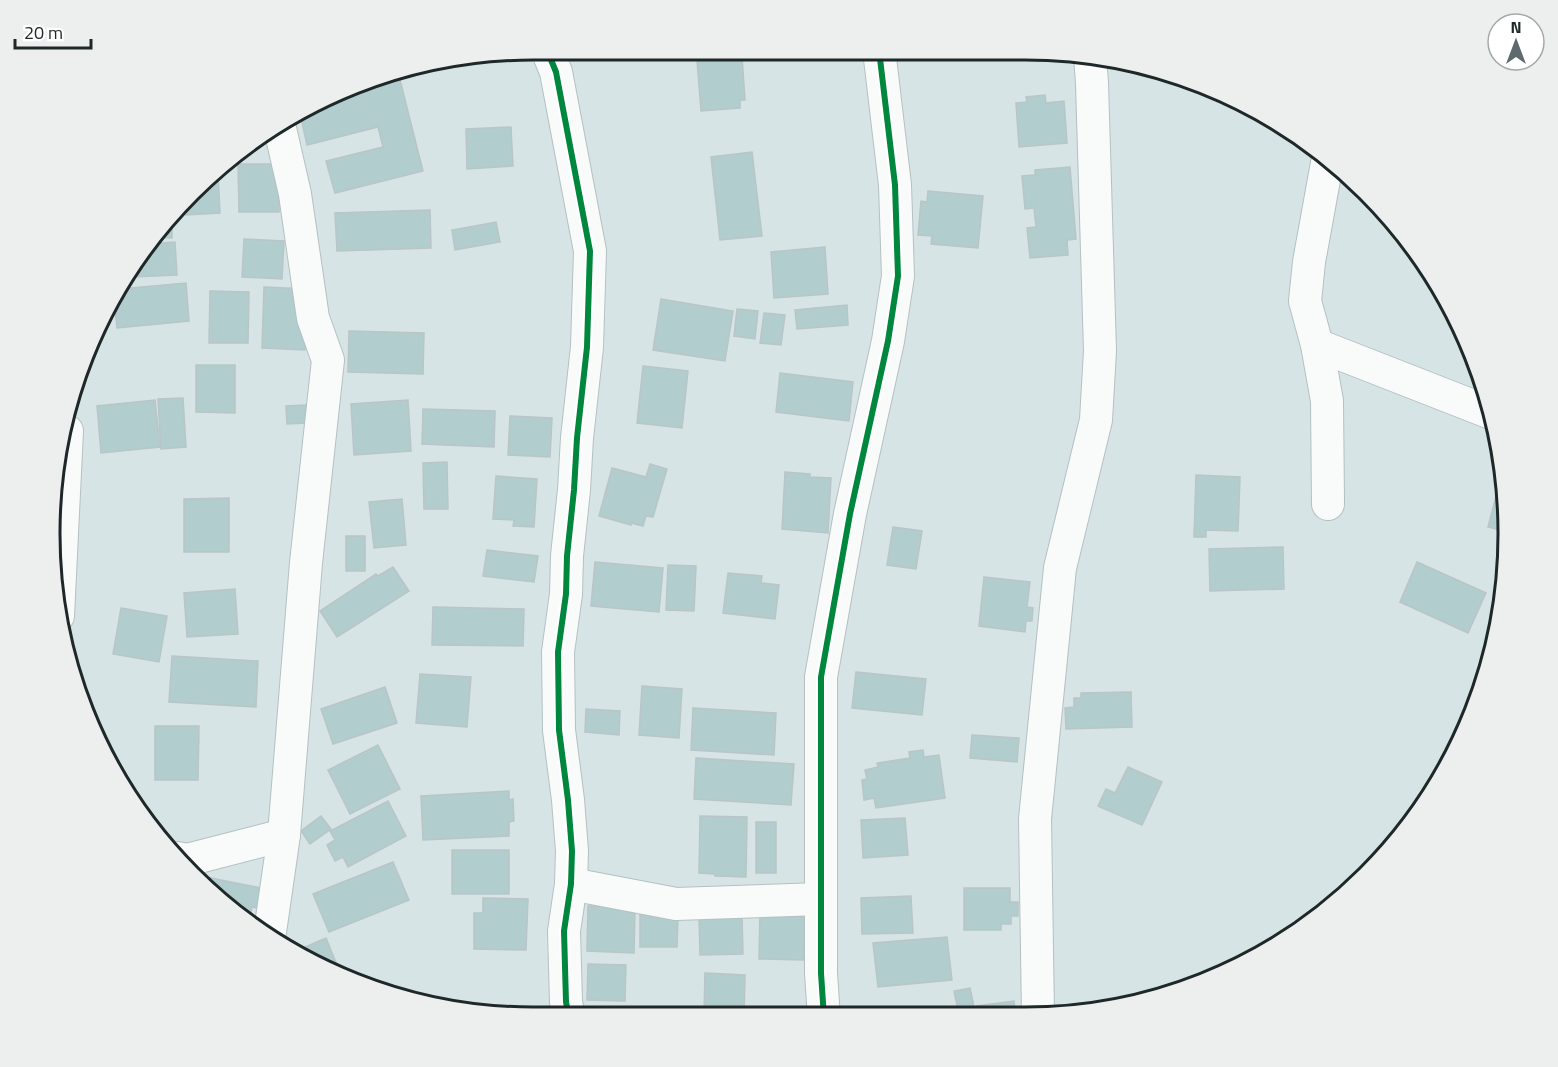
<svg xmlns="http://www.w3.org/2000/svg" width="1558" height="1067" viewBox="0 0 1558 1067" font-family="'Titillium Web',sans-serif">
<rect width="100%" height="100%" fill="#d6e4e5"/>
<!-- building -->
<g fill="#b2cdce" stroke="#b9c5c6" stroke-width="1.5">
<polygon points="742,57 745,100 740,100 740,108 701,111 697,60"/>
<polygon points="398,72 423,171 335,193 326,161 383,147 378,127 307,145 300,114 373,78"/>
<polygon points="1045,95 1046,103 1064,101 1067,143 1019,147 1016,103 1027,102 1026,97"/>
<polygon points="511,127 513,166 467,169 466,129"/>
<polygon points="752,152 762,236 720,240 711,157"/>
<polygon points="238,164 278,164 279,212 239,212"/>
<polygon points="1070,167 1076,239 1067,240 1068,255 1030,258 1027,228 1036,227 1034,208 1025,209 1022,176 1035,175 1035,170"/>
<polygon points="218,175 220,213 186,215 185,205"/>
<polygon points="928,191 983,196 978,248 931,244 932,236 918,235 921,201 927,202"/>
<polygon points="430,210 431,248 337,251 335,213"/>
<polygon points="172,217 172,238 151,237"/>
<polygon points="496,222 500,242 455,250 452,230"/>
<polygon points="244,239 284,241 282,279 242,277"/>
<polygon points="175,242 177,275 133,277 133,268 147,244"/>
<polygon points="825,247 828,294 774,298 771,252"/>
<polygon points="186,283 189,321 117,328 114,300 120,289"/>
<polygon points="264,287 308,289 305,350 262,348"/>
<polygon points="210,291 249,292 248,343 209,343"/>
<polygon points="661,299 733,311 725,361 653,350"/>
<polygon points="847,305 848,325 797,329 795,310"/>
<polygon points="737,309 758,311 755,339 734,336"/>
<polygon points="764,313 785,315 781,345 760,343"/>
<polygon points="349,331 424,333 423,374 348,372"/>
<polygon points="196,365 235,365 235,413 196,412"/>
<polygon points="643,366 688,371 682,428 637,423"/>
<polygon points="780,373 853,382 849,421 776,412"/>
<polygon points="183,398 186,447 161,449 158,399"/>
<polygon points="155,400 160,447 101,453 97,406"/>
<polygon points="408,400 411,451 354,455 351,404"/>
<polygon points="306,405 306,423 287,424 286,406"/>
<polygon points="423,409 495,411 494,447 422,444"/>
<polygon points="510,416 552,418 550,457 508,455"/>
<polygon points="447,462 448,509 424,509 423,463"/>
<polygon points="650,464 667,469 653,517 646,516 643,526 631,523 631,525 599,516 612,468 646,477"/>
<polygon points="785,472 810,474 810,477 831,478 828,533 782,529"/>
<polygon points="1196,475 1240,477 1238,531 1206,530 1206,537 1194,537"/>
<polygon points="496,476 537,479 534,527 513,526 514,520 493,519"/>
<polygon points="1504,487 1508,532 1488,527 1496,496 1501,498"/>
<polygon points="229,498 229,552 184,552 184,499"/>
<polygon points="402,499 406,545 374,548 369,502"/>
<polygon points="893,527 922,531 916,569 887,565"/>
<rect x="346" y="536" width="19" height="35"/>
<polygon points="1283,547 1284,589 1210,591 1209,549"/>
<polygon points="487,550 538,556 534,582 483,576"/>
<polygon points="595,562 663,568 659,612 591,606"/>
<polygon points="1417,562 1486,593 1468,633 1400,602"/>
<polygon points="668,565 696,566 694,611 666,610"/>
<polygon points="393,567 409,591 337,637 320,611 376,574 378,576"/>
<polygon points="728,573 762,576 761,583 779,585 775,619 723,613"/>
<polygon points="984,577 1030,582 1027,607 1033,608 1032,621 1026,621 1025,632 979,626"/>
<polygon points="235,589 238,634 187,637 184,593"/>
<polygon points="433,607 524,609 523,646 432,645"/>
<polygon points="121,608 167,616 159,662 113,654"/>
<polygon points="172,656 258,661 256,707 169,702"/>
<polygon points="856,672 926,679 922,715 852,708"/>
<polygon points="420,674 471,677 467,727 416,723"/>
<polygon points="642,686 682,689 679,738 639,735"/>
<polygon points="385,687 397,723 333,744 321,709"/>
<polygon points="1131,692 1132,727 1066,729 1065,708 1074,707 1074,698 1081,698 1081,693"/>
<polygon points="693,708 776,713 774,755 691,750"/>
<polygon points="586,709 620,711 619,735 585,732"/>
<polygon points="155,726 199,726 198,780 155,780"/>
<polygon points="972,735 1019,738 1017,762 970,758"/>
<polygon points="378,745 400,789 350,814 328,770"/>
<polygon points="923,750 924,757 939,755 945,798 876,808 874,798 864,800 862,780 867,779 865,770 878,767 877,763 910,758 909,752"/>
<polygon points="696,758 794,764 791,805 694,799"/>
<polygon points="1128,767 1162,782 1142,825 1098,806 1106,789 1115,793"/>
<polygon points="509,791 509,800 513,799 514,821 509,822 509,836 423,840 421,796"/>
<polygon points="388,801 406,836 348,867 343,857 335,861 327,845 335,840 330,831"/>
<polygon points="321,816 331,829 310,844 301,831"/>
<polygon points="700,816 747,817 746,877 715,876 715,874 699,873"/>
<polygon points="905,818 908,855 863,858 861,820"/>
<rect x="756" y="822" width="20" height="51"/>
<rect x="452" y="850" width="57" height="44"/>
<polygon points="393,862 409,900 329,932 313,894"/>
<polygon points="206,877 261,888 257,908 252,907 250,918 205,885"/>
<polygon points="964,888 1010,888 1010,902 1018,902 1018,916 1011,916 1011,924 1001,924 1001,930 964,930"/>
<polygon points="911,896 913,933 862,934 861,898"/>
<polygon points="483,898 528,899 526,950 474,949 474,913 483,913"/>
<polygon points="588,906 635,907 634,953 587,951"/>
<polygon points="760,909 805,910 804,960 759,959"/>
<polygon points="640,915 678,916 677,947 640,947"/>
<polygon points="699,917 742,917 743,954 700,955"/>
<polygon points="947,937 952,980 878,987 873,943"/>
<polygon points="326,938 341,975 319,967 296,951"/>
<polygon points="588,964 626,965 625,1001 587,1000"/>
<polygon points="705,973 745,975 744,1016 704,1015"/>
<polygon points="374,979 376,986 367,984 366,981"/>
<polygon points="970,988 974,1007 958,1010 954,991"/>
<polygon points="1014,1001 1016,1018 979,1018 977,1006"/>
</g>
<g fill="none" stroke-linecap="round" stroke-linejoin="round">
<!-- street casing -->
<g stroke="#b5c0c1" stroke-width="34">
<g id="street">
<polyline points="547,50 556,72 590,251 587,347 577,438 574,490 567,556 566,594 558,652 559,730 568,800 572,851 571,884 564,931 566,1002 569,1018"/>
<polyline points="1327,163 1309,262 1305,301 1317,345 1327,401 1328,504"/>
<polyline points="1317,345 1491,413"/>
<polyline points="58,616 67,431"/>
<polyline points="177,858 187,860 284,835 306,563 328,360 313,318 295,194 279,124"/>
<polyline points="571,884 676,904 821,899"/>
<polyline points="270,932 284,835"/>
<polyline points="1038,1016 1035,819 1060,568 1096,420 1100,351 1092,83 1090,56"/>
<polyline points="824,1018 821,973 821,677 850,514 888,341 898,276 895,185 879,50"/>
</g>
</g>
<!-- street -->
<use href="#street" stroke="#f9fbfb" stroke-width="32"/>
<!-- cycleway casing -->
<g stroke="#fff" stroke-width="10">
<g id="cycleway">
<polyline points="547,50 556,72 590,251 587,347 577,438 574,490 567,556 566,594 558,652 559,730 568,800 572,851 571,884 564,931 566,1002 569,1018"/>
<polyline points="824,1018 821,973 821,677 850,514 888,341 898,276 895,185 879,50"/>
</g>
</g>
<!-- cycleway -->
<use href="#cycleway" stroke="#00873e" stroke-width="6"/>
</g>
<!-- crop -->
<path d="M0 0H1558V1067H0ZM533 60H1025A473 473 0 0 1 1498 533V534A473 473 0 0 1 1025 1007H533A473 473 0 0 1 60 534V533A473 473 0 0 1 533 60Z" fill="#edeeee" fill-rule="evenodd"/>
<path fill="none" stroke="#1e2829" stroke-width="3" d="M533 60H1025A473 473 0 0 1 1498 533V534A473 473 0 0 1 1025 1007H533A473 473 0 0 1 60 534V533A473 473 0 0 1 533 60Z"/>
<!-- north arrow -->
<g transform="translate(1516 42)"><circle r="28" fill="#ffffff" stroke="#a5a9a9" stroke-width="1.5"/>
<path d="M0-4.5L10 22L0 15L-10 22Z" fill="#5e6a6b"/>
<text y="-9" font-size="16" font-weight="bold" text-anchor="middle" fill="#1e2829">N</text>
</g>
<!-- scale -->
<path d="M15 39v9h76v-9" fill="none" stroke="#1e2829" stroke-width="3"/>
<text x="24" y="39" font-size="18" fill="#1e2829" stroke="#ffffff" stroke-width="4.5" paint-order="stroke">20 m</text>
</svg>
